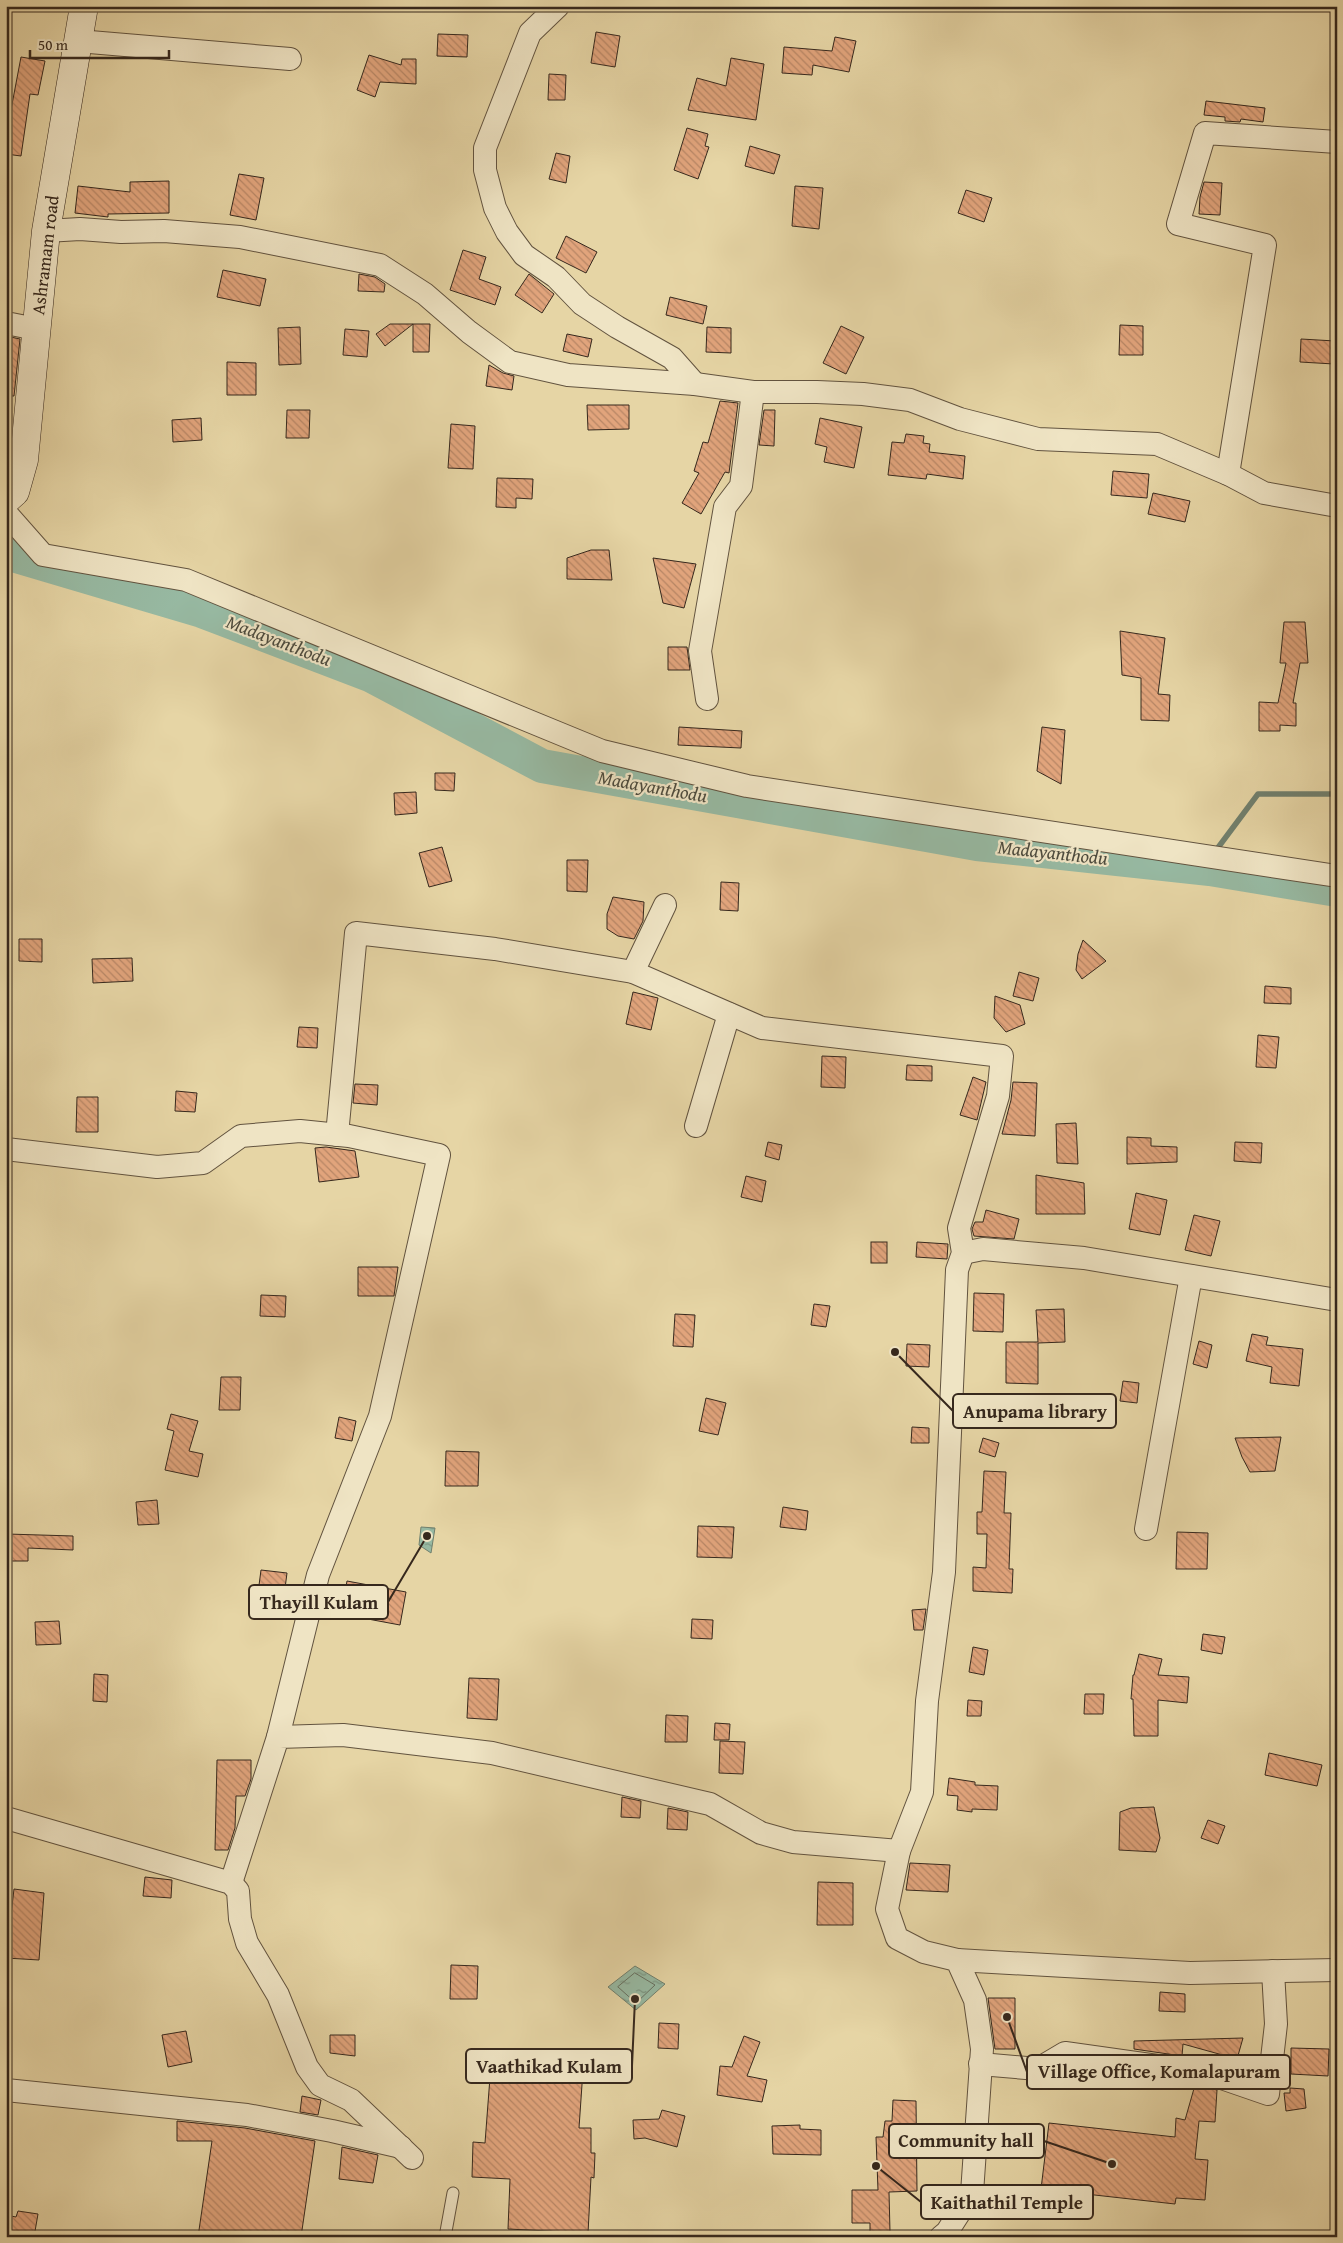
<svg xmlns="http://www.w3.org/2000/svg" width="1343" height="2243" viewBox="0 0 1343 2243" font-family="'Gentium Book Plus',serif">
<defs>
<pattern id="water-ripples" width="26" height="14" patternUnits="userSpaceOnUse" patternTransform="scale(1.25)"><rect width="26" height="14" fill="#97b9a2"/><path d="M2 4q2-2 4 0t4 0M15 11q2-2 4 0t4 0" fill="none" stroke="#7c9683"/></pattern>
<pattern id="building-back-hatch" width="6" height="6" patternUnits="userSpaceOnUse" patternTransform="scale(1.25)"><rect width="6" height="6" fill="#e1a47c"/><path d="M-1 5l2 2M0 0l6 6M5-1l2 2" fill="none" stroke="#b78665"/></pattern>
</defs>
<rect width="100%" height="100%" fill="#e6d5a5"/>
<filter id="stains"><feTurbulence type="fractalNoise" baseFrequency=".004" numOctaves="4"/><feColorMatrix values="0 0 0 0 .2 0 0 0 0 .09 0 0 0 0 .02 0 0 0 .5 -.17"/></filter>
<radialGradient id="worn" r=".72"><stop offset=".6" stop-color="#630" stop-opacity="0"/><stop offset="1" stop-color="#630" stop-opacity=".3"/></radialGradient>
<!-- water -->
<g fill="url(#water-ripples)" stroke="#707f6d">
<polygon points="421,1527 435,1528 431,1553 419,1545"/>
<polygon points="635,1966 665,1984 636,2010 608,1987"/>
</g>
<g fill="none" stroke-linecap="round" stroke-linejoin="round">
<!-- shore -->
<polygon stroke="#667060" stroke-width="1" points="635,1973 655,1985 636,2003 618,1987"/>
<!-- stream -->
<polyline stroke="#707f6d" stroke-width="5.5" points="1214,853 1258,794 1337,794"/>
<!-- river -->
<polyline stroke="#97b9a2" stroke-width="34" points="6,553 202,611 370,675 542,766 977,844 1210,869 1337,890"/>
</g>
<!-- building -->
<g fill="url(#building-back-hatch)" stroke="#36281d">
<polygon points="596,32 620,36 615,67 591,63"/>
<polygon points="438,34 468,35 467,57 437,56"/>
<polygon points="835,37 856,41 849,72 813,65 812,75 782,73 784,47 832,51"/>
<polygon points="369,55 401,65 402,59 416,59 416,84 380,82 375,97 357,90"/>
<polygon points="21,57 45,61 38,95 30,94 21,156 6,154 6,115 10,115"/>
<polygon points="731,58 764,64 756,120 688,110 697,78 726,86"/>
<polygon points="549,74 566,75 565,100 548,100"/>
<polygon points="1206,101 1265,108 1263,122 1241,119 1240,122 1225,121 1225,117 1204,115"/>
<polygon points="687,128 708,134 705,146 709,147 698,179 674,170"/>
<polygon points="750,146 780,155 774,174 745,166"/>
<polygon points="556,153 570,156 566,183 549,179"/>
<polygon points="239,174 264,178 256,220 230,215"/>
<polygon points="169,181 169,213 108,214 108,217 75,213 78,186 130,192 130,182"/>
<polygon points="1204,182 1222,183 1220,215 1199,214 1200,197"/>
<polygon points="795,186 823,188 819,229 792,226"/>
<polygon points="966,190 992,198 984,222 958,213"/>
<polygon points="566,236 597,252 586,273 556,258"/>
<polygon points="463,250 486,257 479,279 501,287 495,305 450,290"/>
<polygon points="223,270 266,279 260,306 217,297"/>
<polygon points="359,274 375,277 385,284 384,292 358,291"/>
<polygon points="529,274 554,294 542,313 515,295"/>
<polygon points="670,297 707,306 703,324 666,315"/>
<polygon points="390,324 430,324 429,352 413,352 413,324 385,346 376,334"/>
<polygon points="1120,325 1143,326 1143,355 1119,355"/>
<polygon points="841,326 864,337 846,374 823,363"/>
<polygon points="300,327 301,364 279,365 278,328"/>
<polygon points="707,327 731,328 731,353 706,352"/>
<polygon points="345,329 369,331 367,357 343,355"/>
<polygon points="567,334 592,339 588,357 563,351"/>
<polygon points="6,336 20,339 14,396 6,396"/>
<polygon points="1301,339 1335,341 1334,364 1300,362"/>
<polygon points="227,362 256,363 256,395 227,395"/>
<polygon points="489,365 503,373 514,376 512,390 486,386"/>
<polygon points="720,401 738,403 729,473 725,472 701,514 682,503 699,473 694,471 703,442 708,443"/>
<polygon points="587,405 629,405 629,429 588,430"/>
<polygon points="287,410 310,410 309,438 286,438"/>
<polygon points="764,410 775,410 774,446 759,445"/>
<polygon points="201,418 202,440 173,442 172,420"/>
<polygon points="820,418 862,427 854,468 824,462 827,447 815,444"/>
<polygon points="451,424 475,426 473,469 448,468"/>
<polygon points="906,434 924,436 923,443 930,444 929,452 965,456 963,479 927,474 926,479 888,475 892,442 904,443"/>
<polygon points="1113,471 1149,474 1147,498 1111,495"/>
<polygon points="497,478 533,479 532,499 516,498 516,508 496,507"/>
<polygon points="1153,493 1190,501 1185,522 1148,514"/>
<polygon points="591,550 609,550 612,580 567,579 567,558"/>
<polygon points="653,558 696,564 684,608 663,603"/>
<polygon points="1284,622 1305,622 1308,663 1300,663 1293,703 1296,703 1296,726 1280,725 1280,731 1259,731 1259,702 1278,703 1286,663 1280,663"/>
<polygon points="1120,631 1165,638 1158,694 1170,695 1169,721 1141,720 1141,678 1122,675"/>
<polygon points="668,647 687,647 690,670 668,670"/>
<polygon points="679,727 742,731 741,748 678,745"/>
<polygon points="1042,727 1065,730 1061,784 1037,771"/>
<polygon points="435,773 455,773 454,791 435,790"/>
<polygon points="416,792 417,813 395,815 394,793"/>
<polygon points="442,847 452,881 429,887 419,853"/>
<polygon points="567,860 588,860 587,892 567,891"/>
<polygon points="721,882 739,883 738,911 720,910"/>
<polygon points="613,897 644,902 643,921 634,939 618,936 607,929 607,914"/>
<polygon points="19,939 42,939 42,962 19,961"/>
<polygon points="1083,940 1106,961 1082,979 1076,970 1078,954"/>
<polygon points="132,958 133,981 93,983 92,959"/>
<polygon points="1019,972 1039,978 1033,1001 1013,996"/>
<polygon points="1265,986 1291,988 1291,1004 1264,1003"/>
<polygon points="633,992 658,998 651,1030 626,1024"/>
<polygon points="995,996 1020,1005 1025,1024 1006,1032 994,1018"/>
<polygon points="299,1027 318,1028 317,1048 297,1047"/>
<polygon points="1258,1035 1279,1037 1276,1068 1256,1067"/>
<polygon points="822,1056 846,1057 845,1088 821,1087"/>
<polygon points="907,1065 932,1066 932,1081 906,1080"/>
<polygon points="973,1077 986,1082 977,1120 960,1115"/>
<polygon points="1013,1082 1037,1083 1035,1136 1002,1134 1011,1100"/>
<polygon points="355,1084 378,1085 377,1105 353,1103"/>
<polygon points="176,1091 197,1093 195,1112 175,1111"/>
<polygon points="77,1097 98,1097 98,1132 76,1132"/>
<polygon points="1076,1123 1078,1164 1057,1163 1056,1124"/>
<polygon points="1127,1137 1151,1138 1151,1146 1177,1147 1177,1162 1127,1164"/>
<polygon points="768,1142 782,1145 779,1160 765,1156"/>
<polygon points="1235,1142 1262,1143 1261,1163 1234,1161"/>
<polygon points="326,1147 355,1151 359,1177 319,1182 315,1148"/>
<polygon points="1036,1175 1084,1183 1085,1214 1036,1214"/>
<polygon points="746,1176 766,1181 762,1202 741,1197"/>
<polygon points="1136,1193 1167,1200 1160,1235 1129,1229"/>
<polygon points="986,1210 1019,1219 1014,1239 974,1236 972,1229 975,1222 983,1222"/>
<polygon points="1194,1215 1220,1221 1211,1256 1185,1250"/>
<rect x="871" y="1242" width="16" height="21"/>
<polygon points="917,1242 948,1244 947,1259 916,1257"/>
<polygon points="358,1267 398,1267 394,1296 358,1296"/>
<polygon points="974,1293 1004,1294 1003,1332 973,1331"/>
<polygon points="261,1295 286,1296 285,1317 260,1316"/>
<polygon points="814,1304 830,1306 826,1327 811,1325"/>
<polygon points="1064,1309 1065,1342 1038,1343 1038,1384 1006,1383 1006,1342 1038,1342 1036,1310"/>
<polygon points="675,1314 695,1315 693,1347 673,1346"/>
<polygon points="1252,1334 1268,1337 1266,1345 1303,1349 1299,1386 1270,1383 1272,1367 1246,1361"/>
<polygon points="1199,1341 1212,1345 1207,1368 1193,1364"/>
<polygon points="907,1344 930,1345 929,1367 906,1366"/>
<polygon points="221,1377 241,1377 240,1410 219,1410"/>
<polygon points="1123,1381 1139,1383 1137,1403 1120,1401"/>
<polygon points="706,1398 726,1403 718,1435 699,1431"/>
<polygon points="171,1414 198,1421 189,1451 203,1454 198,1477 165,1470 174,1431 167,1429"/>
<polygon points="339,1417 356,1421 352,1441 335,1438"/>
<polygon points="912,1427 929,1428 929,1443 911,1443"/>
<polygon points="1281,1437 1275,1471 1250,1472 1242,1457 1235,1438"/>
<polygon points="983,1438 999,1443 995,1457 979,1452"/>
<polygon points="446,1451 479,1452 478,1486 445,1486"/>
<polygon points="984,1471 1006,1472 1004,1513 1011,1513 1009,1569 1013,1569 1012,1593 973,1591 973,1567 986,1568 987,1534 977,1534 977,1512 982,1512"/>
<polygon points="157,1500 159,1524 138,1525 136,1502"/>
<polygon points="783,1507 808,1511 806,1530 780,1527"/>
<polygon points="698,1526 734,1527 732,1558 697,1557"/>
<polygon points="1177,1532 1208,1533 1207,1569 1176,1569"/>
<polygon points="7,1534 73,1536 73,1550 28,1548 28,1561 6,1561"/>
<polygon points="261,1570 287,1573 284,1596 258,1593"/>
<polygon points="347,1581 406,1592 400,1625 341,1614"/>
<polygon points="926,1609 923,1630 914,1630 912,1610"/>
<polygon points="692,1619 713,1620 712,1639 691,1638"/>
<polygon points="59,1621 61,1644 36,1645 35,1622"/>
<polygon points="1203,1634 1225,1637 1222,1654 1201,1650"/>
<polygon points="973,1647 988,1650 984,1675 969,1672"/>
<polygon points="1139,1654 1162,1659 1158,1675 1189,1677 1187,1703 1158,1700 1158,1736 1134,1736 1133,1699 1131,1699 1133,1675 1134,1675"/>
<polygon points="94,1674 108,1675 107,1702 93,1701"/>
<polygon points="469,1678 499,1679 497,1720 467,1718"/>
<polygon points="1085,1694 1104,1694 1103,1714 1084,1714"/>
<polygon points="968,1700 982,1701 981,1716 967,1716"/>
<polygon points="666,1715 688,1716 687,1742 665,1742"/>
<polygon points="715,1723 730,1724 729,1740 714,1740"/>
<polygon points="720,1741 745,1742 743,1774 719,1773"/>
<polygon points="1269,1753 1322,1765 1317,1786 1265,1775"/>
<polygon points="217,1760 251,1760 251,1779 245,1796 236,1796 235,1828 228,1850 215,1850"/>
<polygon points="949,1778 975,1782 975,1785 998,1786 997,1810 972,1809 972,1812 957,1810 958,1796 947,1795"/>
<polygon points="622,1797 641,1801 640,1818 621,1817"/>
<polygon points="1154,1807 1160,1838 1156,1852 1119,1850 1120,1812 1131,1808"/>
<polygon points="668,1808 688,1812 687,1830 667,1829"/>
<polygon points="1208,1820 1225,1826 1218,1844 1201,1838"/>
<polygon points="910,1863 950,1865 948,1892 906,1890"/>
<polygon points="145,1877 172,1880 171,1898 143,1896"/>
<polygon points="818,1882 853,1883 853,1925 817,1925"/>
<polygon points="14,1889 44,1893 39,1960 6,1958"/>
<polygon points="451,1965 478,1966 477,1999 450,1999"/>
<polygon points="1160,1992 1185,1994 1185,2012 1159,2011"/>
<polygon points="988,1998 1015,1998 1015,2049 995,2049"/>
<polygon points="659,2023 679,2024 678,2049 658,2048"/>
<polygon points="186,2031 192,2062 168,2067 162,2035"/>
<polygon points="330,2035 355,2035 355,2056 330,2053"/>
<polygon points="744,2036 760,2042 747,2076 767,2080 762,2102 717,2095 720,2066 732,2067"/>
<polygon points="1243,2038 1237,2059 1183,2044 1182,2056 1134,2049 1134,2041"/>
<polygon points="1291,2048 1329,2049 1328,2076 1291,2074"/>
<polygon points="491,2064 583,2070 579,2128 591,2128 591,2153 595,2153 594,2178 591,2177 588,2233 508,2229 510,2179 472,2177 473,2142 485,2143"/>
<polygon points="1195,2085 1217,2090 1215,2122 1199,2121 1195,2159 1208,2160 1205,2200 1176,2198 1175,2204 1041,2189 1049,2123 1175,2137 1176,2118 1185,2120"/>
<polygon points="1290,2088 1304,2089 1306,2108 1286,2111 1284,2093 1290,2093"/>
<polygon points="302,2096 321,2100 318,2115 300,2112"/>
<polygon points="893,2100 916,2101 917,2191 889,2192 890,2232 870,2233 870,2223 852,2223 852,2190 878,2190 876,2137 883,2137 885,2121 892,2121"/>
<polygon points="662,2110 685,2116 677,2147 645,2138 634,2139 633,2120 659,2119"/>
<polygon points="177,2121 245,2128 315,2141 301,2237 198,2237 212,2141 177,2141"/>
<polygon points="800,2125 800,2129 821,2130 821,2155 773,2154 772,2126"/>
<polygon points="342,2147 378,2155 373,2183 339,2179"/>
<polygon points="18,2211 38,2214 34,2237 6,2237 6,2215 16,2217"/>
</g>
<g fill="none" stroke-linecap="round" stroke-linejoin="round">
<!-- service casing -->
<g stroke="#62533f" stroke-width="13">
<polyline id="service" points="445,2237 453,2193"/>
</g>
<!-- minor casing -->
<g stroke="#62533f" stroke-width="24">
<g id="minor">
<polyline points="558,6 530,33 485,148 485,170 495,208 507,232 524,255 556,277 582,304 617,327 672,358 695,384"/>
<polyline points="78,41 290,59"/>
<polyline points="46,231 80,229 121,232 164,231 240,237 380,265 425,294 469,332 510,362 568,375 695,384 753,392 817,392 863,394 910,400 960,419 1038,439 1157,444 1228,474 1264,493 1337,506"/>
<polyline points="6,323 36,329"/>
<polyline points="1228,474 1265,245 1178,224 1205,133 1337,142"/>
<polyline points="6,513 43,555 186,580 602,751 747,786 1337,876"/>
<polyline points="707,699 700,651 725,507 741,486 753,392"/>
<polyline points="633,972 665,905"/>
<polyline points="696,1126 729,1014"/>
<polyline points="337,1135 356,933 495,949 633,972 762,1028 1002,1056 998,1096 959,1228 963,1253 957,1270 944,1572 927,1701 922,1792 899,1851 887,1909 897,1938 924,1952 957,1960 975,2000 982,2049 972,2193 947,2232 941,2237"/>
<polyline points="6,1149 157,1167 203,1163 241,1136 300,1131 349,1136 439,1155 380,1416 318,1575 278,1737"/>
<polyline points="963,1253 983,1249 1084,1258 1337,1300"/>
<polyline points="1146,1529 1191,1276"/>
<polyline points="6,1818 231,1883 238,1891 240,1919 247,1943 278,1995 307,2067 320,2085 351,2100 412,2158"/>
<polyline points="231,1883 278,1737 343,1735 492,1753 710,1804 761,1833 793,1842 899,1851"/>
<polyline points="957,1960 1190,1973 1337,1970"/>
<polyline points="980,2064 1038,2069 1065,2053 1207,2073 1268,2094 1276,2024 1273,1971"/>
<polyline points="6,2090 247,2115 332,2131 401,2147"/>
</g>
</g>
<!-- secondary casing -->
<g stroke="#36281d" stroke-width="29">
<polyline id="secondary" points="6,500 15,492 24,460 46,231 84,6"/>
</g>
<!-- service -->
<use href="#service" stroke="#efe4c4" stroke-width="11"/>
<!-- minor -->
<use href="#minor" stroke="#efe4c4" stroke-width="22"/>
<!-- secondary -->
<use href="#secondary" stroke="#efe4c4" stroke-width="28"/>
</g>
<g text-anchor="middle" dominant-baseline="central" stroke-width="4.5" stroke-linejoin="round" paint-order="stroke">
<!-- street labels -->
<g font-size="18" fill="#36281d" stroke="#efe4c4">
<text transform="translate(45 255) rotate(-83)">Ashramam road</text>
</g>
<!-- water labels -->
<g font-size="19" font-style="italic" fill="#4e4c3e" stroke="#efe4c4">
<text transform="translate(279 640) rotate(21)">Madayanthodu</text>
<text transform="translate(653 786) rotate(10)">Madayanthodu</text>
<text transform="translate(1053 852) rotate(6)">Madayanthodu</text>
</g>
</g>
<!-- callouts -->
<path fill="none" stroke="#36281d" stroke-width="2" d="M895 1352L953 1411M427 1536L388 1602M635 1999L632 2066M1007 2017L1027 2072M1112 2164L1044 2141M876 2166L921 2202"/>
<g fill="#36281d" stroke="#efe4c4" stroke-width="2">
<circle cx="895" cy="1352" r="5"/>
<circle cx="427" cy="1536" r="5"/>
<circle cx="635" cy="1999" r="5"/>
<circle cx="1007" cy="2017" r="5"/>
<circle cx="1112" cy="2164" r="5"/>
<circle cx="876" cy="2166" r="5"/>
</g>
<g fill="#efe4c4" stroke="#36281d" stroke-width="2">
<rect x="953" y="1394" width="163" height="34" rx="5"/>
<rect x="249" y="1585" width="139" height="34" rx="5"/>
<rect x="466" y="2049" width="166" height="34" rx="5"/>
<rect x="1027" y="2055" width="263" height="34" rx="5"/>
<rect x="889" y="2124" width="155" height="34" rx="5"/>
<rect x="921" y="2185" width="172" height="34" rx="5"/>
</g>
<g font-size="19" text-anchor="middle" font-weight="bold" fill="#36281d">
<text x="1035" y="1418">Anupama library</text>
<text x="319" y="1609">Thayill Kulam</text>
<text x="549" y="2073">Vaathikad Kulam</text>
<text x="1159" y="2078">Village Office, Komalapuram</text>
<text x="966" y="2147">Community hall</text>
<text x="1007" y="2209">Kaithathil Temple</text>
</g>
<!-- margin -->
<rect width="1343" height="2243" fill="none" stroke="#e6d5a5" stroke-width="25"/>
<rect x="8" y="8" width="1328" height="2228" fill="none" stroke="#36281d" stroke-width="2.5"/>
<rect x="12" y="12" width="1318" height="2218" fill="none" stroke="#36281d"/>
<!-- scale -->
<path d="M30 50v8h139v-8" fill="none" stroke="#36281d" stroke-width="2.5"/>
<text x="38" y="50" font-size="15" fill="#36281d" stroke="#efe4c4" stroke-width="4" paint-order="stroke">50 m</text>
<rect width="100%" height="100%" filter="url(#stains)"/>
<rect width="100%" height="100%" fill="url(#worn)"/>
</svg>
